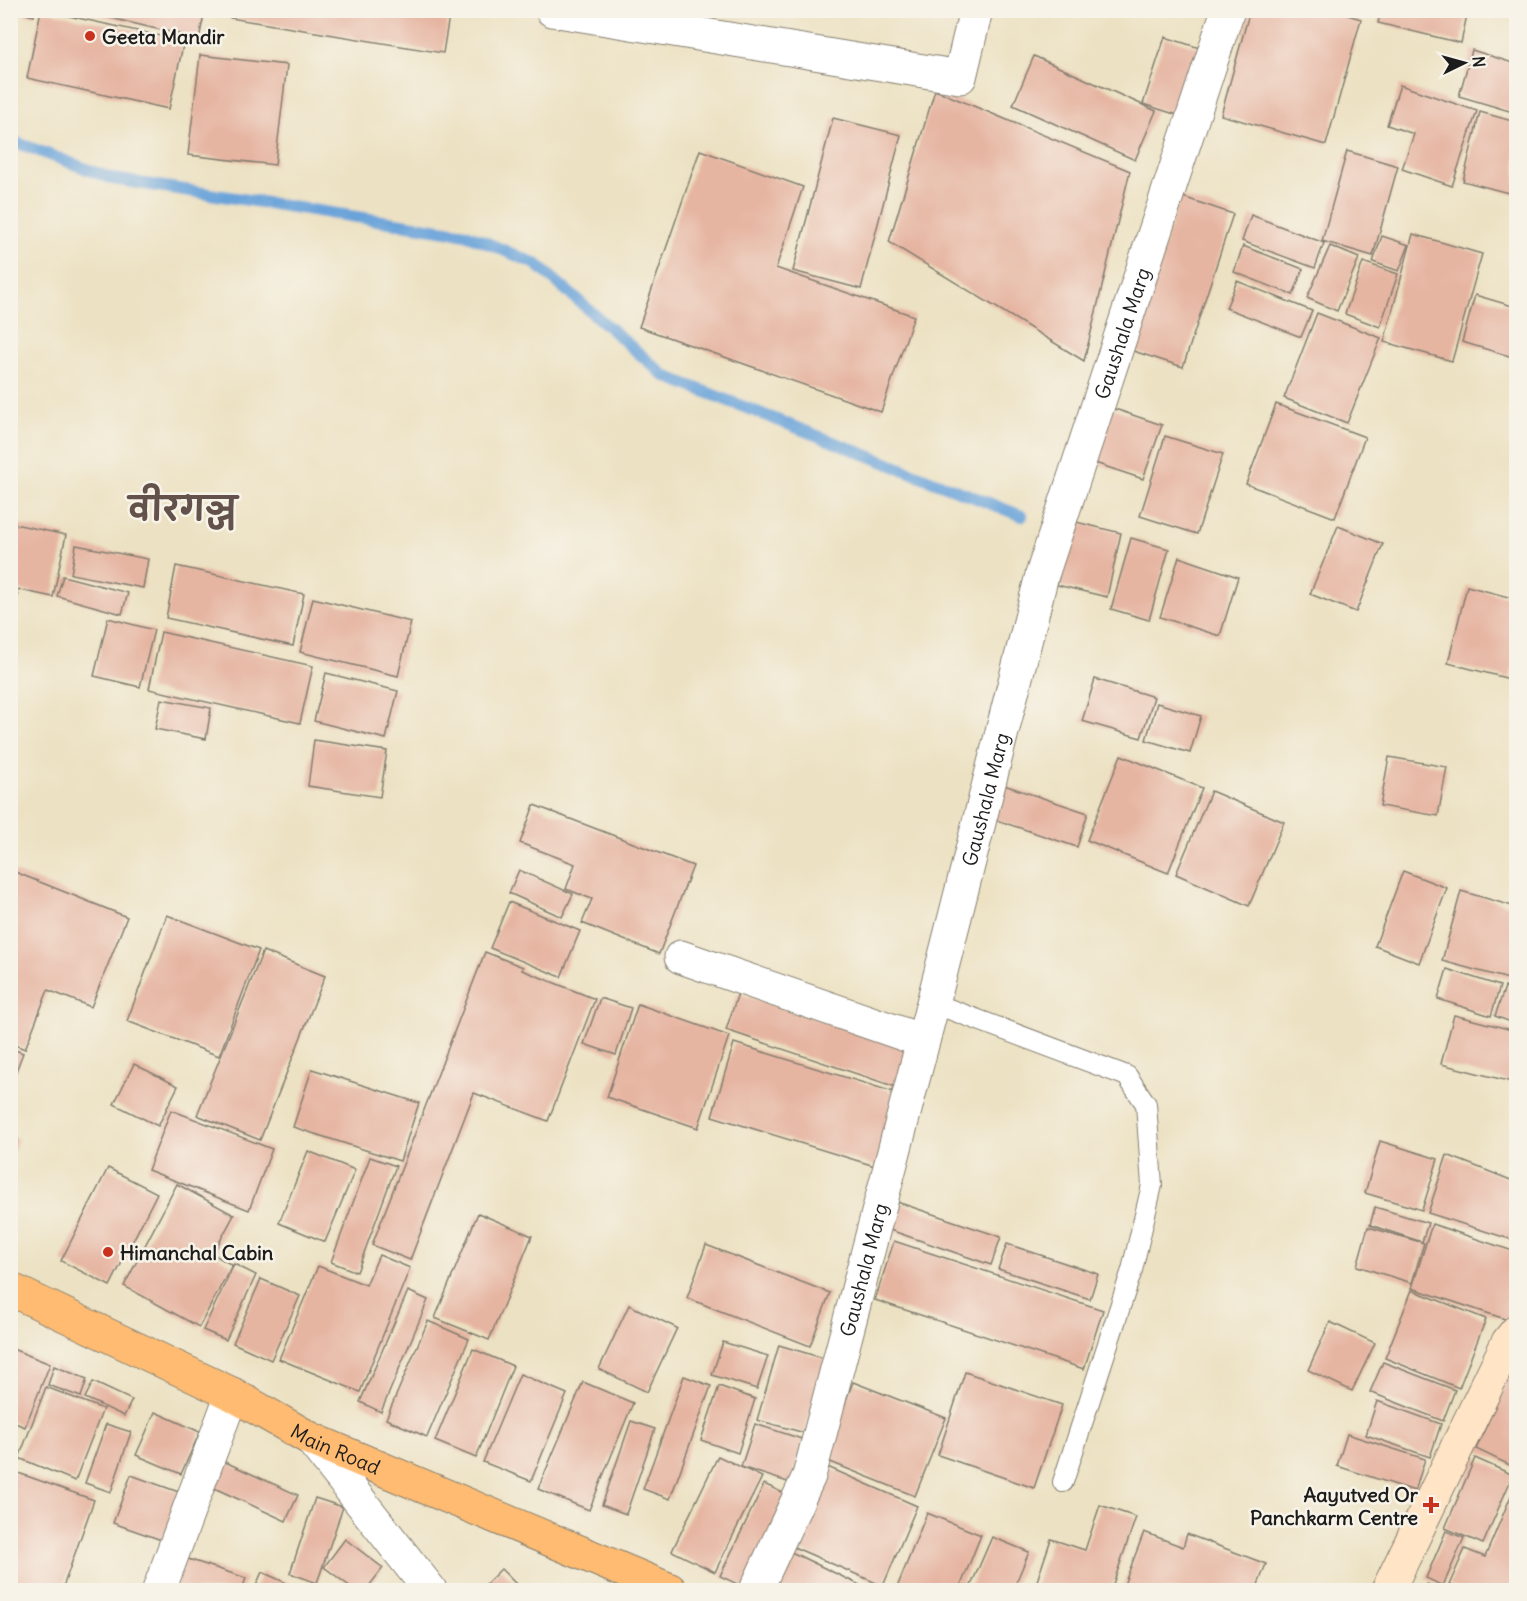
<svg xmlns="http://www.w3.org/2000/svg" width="1527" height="1601" viewBox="0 0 1527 1601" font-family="Delius,'Playpen Sans Deva',sans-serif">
<rect width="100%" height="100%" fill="#f7f3e8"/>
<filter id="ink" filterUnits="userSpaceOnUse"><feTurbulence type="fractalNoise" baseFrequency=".0167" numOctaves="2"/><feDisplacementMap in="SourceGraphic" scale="12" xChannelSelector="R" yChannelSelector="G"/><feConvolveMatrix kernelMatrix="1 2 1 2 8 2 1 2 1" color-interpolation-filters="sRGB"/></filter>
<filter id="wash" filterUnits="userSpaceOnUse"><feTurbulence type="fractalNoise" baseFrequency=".008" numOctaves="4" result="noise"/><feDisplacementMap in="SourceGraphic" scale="24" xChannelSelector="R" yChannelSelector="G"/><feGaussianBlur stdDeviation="1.35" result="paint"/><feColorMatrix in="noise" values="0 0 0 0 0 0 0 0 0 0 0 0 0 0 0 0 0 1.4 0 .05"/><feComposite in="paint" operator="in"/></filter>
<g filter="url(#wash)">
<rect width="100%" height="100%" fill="#ece1c2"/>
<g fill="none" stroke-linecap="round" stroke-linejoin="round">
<!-- stream -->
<polyline stroke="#69a3d9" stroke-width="12" points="10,140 113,179 466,234 536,264 665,376 1022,516"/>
</g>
<g id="blocks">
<!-- building -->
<g fill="#e6b5a2">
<polygon points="10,10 35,10 34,16"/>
<polygon points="41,10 184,41 169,109 27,78"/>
<polygon points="77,10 205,10 199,39"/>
<polygon points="231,10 414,10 449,16 443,53 230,18"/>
<polygon points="1250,10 1331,10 1361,19 1326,145 1221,115"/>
<polygon points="1381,10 1468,10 1461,43 1378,23"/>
<polygon points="1165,37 1209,51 1187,118 1143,104"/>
<polygon points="1472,50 1516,64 1516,113 1459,96"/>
<polygon points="200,55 287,65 275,165 188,155"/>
<polygon points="1034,56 1156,111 1135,160 1013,105"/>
<polygon points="1400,85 1477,111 1452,186 1402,169 1414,134 1387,125"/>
<polygon points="935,90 1130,171 1084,361 889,242"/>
<polygon points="1480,112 1516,122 1516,195 1463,181"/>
<polygon points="833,118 901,135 861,289 793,271"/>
<polygon points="700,150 803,187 776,268 914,316 881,412 639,327"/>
<polygon points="1347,151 1398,166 1373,256 1322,241"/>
<polygon points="1180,196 1233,214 1183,367 1130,350"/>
<polygon points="1251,215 1324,243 1315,268 1242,241"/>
<polygon points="1413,234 1482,254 1452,361 1384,342"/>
<polygon points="1382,236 1409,245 1399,271 1373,262"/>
<polygon points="1243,246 1303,269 1293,295 1234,272"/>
<polygon points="1330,246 1359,258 1337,311 1307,298"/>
<polygon points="1363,262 1398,274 1380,327 1345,314"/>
<polygon points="1237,281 1312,311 1301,337 1226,308"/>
<polygon points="1475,295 1516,307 1516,358 1462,342"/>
<polygon points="1317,313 1381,338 1347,423 1284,398"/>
<polygon points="1276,404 1365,437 1335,518 1246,484"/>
<polygon points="1112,408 1162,425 1143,479 1092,462"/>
<polygon points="1165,436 1223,454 1197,534 1140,516"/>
<polygon points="1072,521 1121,533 1107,597 1057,585"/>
<polygon points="10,523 66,535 53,597 10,588"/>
<polygon points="1338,526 1383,544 1356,612 1310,594"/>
<polygon points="1131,538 1169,549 1149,620 1111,609"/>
<polygon points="76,545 148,559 143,588 71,574"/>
<polygon points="1179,557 1238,577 1220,636 1160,617"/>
<polygon points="176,566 304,594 293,646 166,618"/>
<polygon points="63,576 128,593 122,614 57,596"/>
<polygon points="1467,586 1516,599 1516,652 1510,679 1448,663"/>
<polygon points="10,593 18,595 12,628 10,628"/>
<polygon points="313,598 411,622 398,676 300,652"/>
<polygon points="108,618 154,630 140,687 94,676"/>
<polygon points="161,632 313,666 300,723 149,689"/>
<polygon points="326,673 398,691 386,739 314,721"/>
<polygon points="1095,679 1154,697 1141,738 1082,721"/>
<polygon points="161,699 211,708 206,739 155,729"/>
<polygon points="1157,703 1201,716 1190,753 1146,740"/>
<polygon points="314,740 387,751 380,797 308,786"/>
<polygon points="1121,755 1202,788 1168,873 1087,840"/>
<polygon points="1389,757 1447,767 1438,816 1380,806"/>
<polygon points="1004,785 1088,813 1077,847 993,819"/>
<polygon points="1211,791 1284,822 1249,906 1176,874"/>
<polygon points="534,805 693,866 659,954 582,923 592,899 566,889 575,864 520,843"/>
<polygon points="10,870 127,917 91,1007 48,990 25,1049 10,1043"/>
<polygon points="519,870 573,894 562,917 509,893"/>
<polygon points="1403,871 1447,888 1419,963 1375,946"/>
<polygon points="1461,891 1516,907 1516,981 1442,961"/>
<polygon points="509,902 580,931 561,977 490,948"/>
<polygon points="167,915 259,950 219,1056 127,1021"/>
<polygon points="263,951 325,976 260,1140 197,1115"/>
<polygon points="485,952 523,967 522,970 595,999 548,1121 474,1093 410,1260 372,1245"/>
<polygon points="1447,969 1500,986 1491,1016 1438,999"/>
<polygon points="1505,987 1516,991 1516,1024 1495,1016"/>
<polygon points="738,993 912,1051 899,1088 726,1030"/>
<polygon points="600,998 631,1008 616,1055 584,1044"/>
<polygon points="638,1004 729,1036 698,1128 607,1097"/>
<polygon points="1454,1015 1516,1031 1516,1083 1441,1064"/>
<polygon points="734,1043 900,1094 878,1167 712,1116"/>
<polygon points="10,1048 23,1053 11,1084 10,1084"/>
<polygon points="134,1064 178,1086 158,1126 114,1104"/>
<polygon points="312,1069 419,1103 400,1161 293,1127"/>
<polygon points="171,1110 272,1149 249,1210 148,1170"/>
<polygon points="10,1136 18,1139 11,1159 10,1159"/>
<polygon points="1380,1141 1438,1159 1422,1210 1365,1193"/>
<polygon points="308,1151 355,1170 325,1242 279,1223"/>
<polygon points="1447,1155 1516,1182 1516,1241 1428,1213"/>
<polygon points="370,1157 396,1166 357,1272 331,1262"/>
<polygon points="108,1168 157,1193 110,1286 61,1261"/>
<polygon points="177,1184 234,1215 213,1254 232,1265 199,1327 124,1286"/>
<polygon points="897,1202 1001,1237 991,1265 887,1229"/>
<polygon points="1375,1207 1428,1223 1422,1242 1370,1225"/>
<polygon points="478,1213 532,1236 489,1340 435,1318"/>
<polygon points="1432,1224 1516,1252 1516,1307 1508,1320 1412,1288"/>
<polygon points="1368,1227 1424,1243 1412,1283 1357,1266"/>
<polygon points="894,1241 1103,1310 1084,1369 875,1300"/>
<polygon points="1007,1244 1098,1274 1090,1299 998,1269"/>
<polygon points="706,1245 830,1293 810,1346 687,1298"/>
<polygon points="379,1255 410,1268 360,1392 279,1359 318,1266 366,1285"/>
<polygon points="234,1264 256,1275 226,1340 203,1330"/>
<polygon points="261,1279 300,1296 271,1360 233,1343"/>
<polygon points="1412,1290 1486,1319 1459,1388 1385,1358"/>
<polygon points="408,1291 428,1300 381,1412 360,1402"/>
<polygon points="629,1305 677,1328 647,1392 599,1369"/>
<polygon points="428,1321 469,1339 427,1437 386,1419"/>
<polygon points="1330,1322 1375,1343 1352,1391 1308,1370"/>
<polygon points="723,1342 768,1356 757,1389 712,1375"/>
<polygon points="779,1345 826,1359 805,1433 757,1420"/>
<polygon points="10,1348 50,1364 25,1427 10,1421"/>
<polygon points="473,1349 513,1366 476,1458 435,1441"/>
<polygon points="1383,1362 1455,1390 1443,1421 1370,1392"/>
<polygon points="54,1366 87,1379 81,1397 48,1385"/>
<polygon points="1513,1367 1516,1369 1516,1468 1476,1449"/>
<polygon points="965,1372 1062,1405 1034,1488 938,1455"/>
<polygon points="520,1374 567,1394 531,1481 483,1462"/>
<polygon points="684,1376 711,1386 670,1499 643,1489"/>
<polygon points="93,1382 132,1400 124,1416 85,1398"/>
<polygon points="583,1382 633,1403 589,1510 538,1489"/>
<polygon points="853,1382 946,1418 915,1496 823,1459"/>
<polygon points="719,1386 755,1399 738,1453 701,1440"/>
<polygon points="46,1387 103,1409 75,1481 19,1458"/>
<polygon points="1377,1401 1441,1424 1430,1457 1366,1435"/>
<polygon points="155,1412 200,1432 181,1474 136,1455"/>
<polygon points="631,1421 655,1429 626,1514 602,1505"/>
<polygon points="106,1424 131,1432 111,1492 85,1483"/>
<polygon points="755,1424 805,1440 791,1483 741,1467"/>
<polygon points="1347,1434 1425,1459 1415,1491 1337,1466"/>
<polygon points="718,1456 762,1477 715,1572 672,1551"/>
<polygon points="1475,1458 1513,1475 1483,1544 1445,1528"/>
<polygon points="223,1461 298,1495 286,1521 212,1487"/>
<polygon points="823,1465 917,1506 883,1586 789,1545"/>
<polygon points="10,1470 94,1500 62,1590 10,1590"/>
<polygon points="131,1475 190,1496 173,1544 113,1523"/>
<polygon points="764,1484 792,1497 748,1589 720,1576"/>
<polygon points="1516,1484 1516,1590 1461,1590 1449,1585 1465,1549 1485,1557"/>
<polygon points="315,1498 343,1507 317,1583 290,1573"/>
<polygon points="1100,1505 1136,1517 1111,1590 1045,1590 1035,1587 1051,1539 1085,1550"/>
<polygon points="927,1513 981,1535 959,1590 896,1590"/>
<polygon points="1446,1531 1464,1538 1443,1586 1426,1578"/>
<polygon points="1144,1532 1183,1547 1187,1534 1266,1564 1256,1590 1122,1590"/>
<polygon points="992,1537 1029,1552 1013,1590 969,1590"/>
<polygon points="345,1539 383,1568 366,1590 355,1590 324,1567"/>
<polygon points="785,1549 870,1590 774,1590 767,1587"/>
<polygon points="185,1558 246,1578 242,1590 174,1590"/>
<polygon points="501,1569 522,1590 480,1590"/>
<polygon points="262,1572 298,1588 297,1590 254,1590"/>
<polygon points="1427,1584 1444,1590 1424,1590"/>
</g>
</g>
</g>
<g filter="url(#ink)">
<use href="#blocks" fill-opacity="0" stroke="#847e6f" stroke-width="1.5"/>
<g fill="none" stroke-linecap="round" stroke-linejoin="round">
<!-- service casing -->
<g stroke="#847e6f" stroke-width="22">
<polyline id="service" points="933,1003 1127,1076 1146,1104 1152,1185 1132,1270 1063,1482"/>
</g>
<!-- minor casing -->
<g stroke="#847e6f" stroke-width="35">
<g id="minor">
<polyline points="681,957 923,1041"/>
<polyline points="311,1439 430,1590"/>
<polyline points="159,1590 232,1394"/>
<path id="s1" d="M756 1590 809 1476 933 1003 1042 575 1228 10"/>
</g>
</g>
<!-- tertiary casing -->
<g stroke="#847e6f" stroke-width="35">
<polyline id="tertiary" points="552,10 960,77 976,10"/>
</g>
<!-- secondary casing -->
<g stroke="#847e6f" stroke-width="35">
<polyline id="secondary" points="1388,1590 1508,1342 1516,1332"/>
</g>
<!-- primary casing -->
<g stroke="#847e6f" stroke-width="35">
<g id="primary">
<path id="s2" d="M10 1289 232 1394 311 1439 670 1590"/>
</g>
</g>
<!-- service -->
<use href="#service" stroke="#fff" stroke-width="20"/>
<!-- minor -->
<use href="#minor" stroke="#fff" stroke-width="33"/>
<!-- tertiary -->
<use href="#tertiary" stroke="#fff" stroke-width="33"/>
<!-- secondary -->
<use href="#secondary" stroke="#ffe4c6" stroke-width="33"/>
<!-- primary -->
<use href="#primary" stroke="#febb71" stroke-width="33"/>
</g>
</g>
<!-- markers -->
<g fill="#c8321e" stroke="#f7f3e8" stroke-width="2">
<circle cx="90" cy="36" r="6"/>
<circle cx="108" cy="1252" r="6"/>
<path d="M1428 1496h6v6h6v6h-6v6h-6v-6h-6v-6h6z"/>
</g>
<g text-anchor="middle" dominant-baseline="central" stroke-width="5" stroke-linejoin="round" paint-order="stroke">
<!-- poi labels -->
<g font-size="20" font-weight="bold" fill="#1c1c1c" stroke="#f7f3e8" text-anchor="start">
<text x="102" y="36">Geeta Mandir</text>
<text x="120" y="1252">Himanchal Cabin</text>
<text x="1418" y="1494" text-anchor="end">Aayutved Or<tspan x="1418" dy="23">Panchkarm Centre</tspan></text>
</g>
<!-- street labels -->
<g font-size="20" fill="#1c1c1c" stroke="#f7f3e8">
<text stroke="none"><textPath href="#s1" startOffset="1311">Gaushala Marg</textPath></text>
<text stroke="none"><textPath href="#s1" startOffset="825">Gaushala Marg</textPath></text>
<text stroke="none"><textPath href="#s1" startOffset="339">Gaushala Marg</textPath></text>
<text stroke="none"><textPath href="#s2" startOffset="363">Main Road</textPath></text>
</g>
<!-- town labels -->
<g font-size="32" font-weight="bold" fill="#63524b" stroke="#f7f3e8">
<text x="183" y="508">वीरगञ्ज</text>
</g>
</g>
<!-- margin -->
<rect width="1527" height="1601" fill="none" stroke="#f7f3e8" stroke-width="36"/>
<!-- north arrow -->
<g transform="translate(1464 63) rotate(85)" stroke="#f7f3e8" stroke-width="4.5" paint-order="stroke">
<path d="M0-4.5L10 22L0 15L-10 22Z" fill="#1c1c1c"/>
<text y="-9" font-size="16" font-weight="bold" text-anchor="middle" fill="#1c1c1c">N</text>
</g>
</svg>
